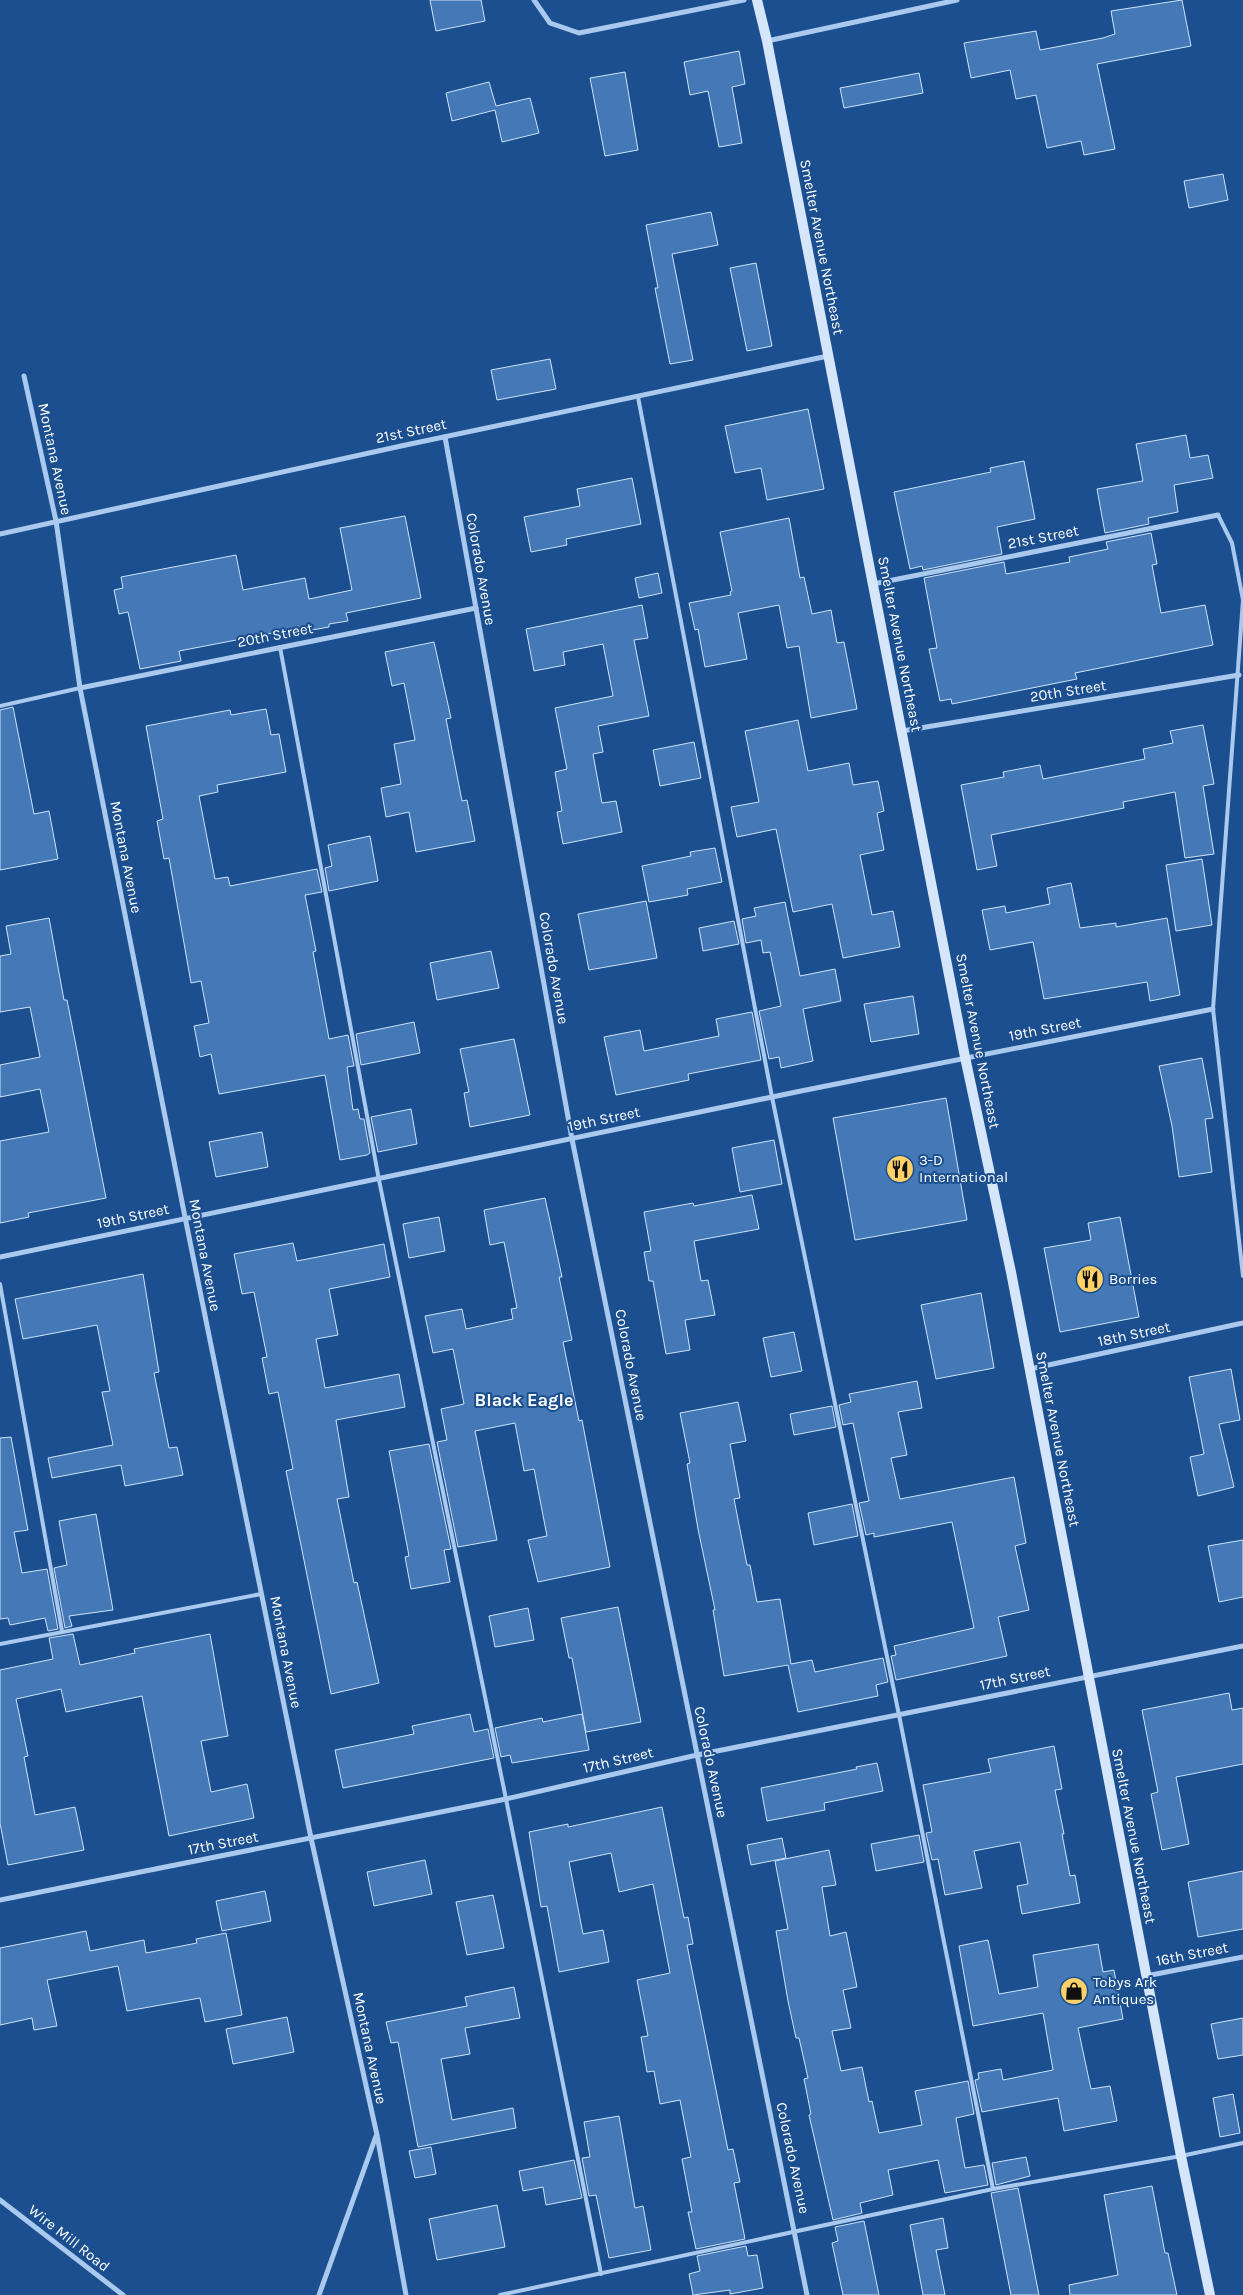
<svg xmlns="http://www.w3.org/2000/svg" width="1243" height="2295" viewBox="0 0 1243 2295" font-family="Karla,sans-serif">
<rect width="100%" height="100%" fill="#1b4f8f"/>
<!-- building -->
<g fill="#4478b7" stroke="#cfe3fa">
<polygon points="430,0 481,0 485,21 436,31"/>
<polygon points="1182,0 1191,46 1097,64 1115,149 1084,155 1081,141 1047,148 1036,95 1016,99 1010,70 971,78 964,43 1036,31 1040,50 1103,38 1115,34 1111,11"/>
<polygon points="739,51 745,84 732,87 742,143 719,147 708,91 690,95 684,62"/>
<polygon points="625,72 638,150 605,156 590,78"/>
<polygon points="919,73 923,93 844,108 840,88"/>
<polygon points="489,82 496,106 530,98 539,133 502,142 495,110 452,121 446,93"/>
<polygon points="1223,174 1228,200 1189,208 1184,181"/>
<polygon points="711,212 718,245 672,254 693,360 670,364 655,288 658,288 646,225"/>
<polygon points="756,263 772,346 747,351 730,268"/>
<polygon points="550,359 556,389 497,400 491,370"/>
<polygon points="808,409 824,489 767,500 761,468 735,473 725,426"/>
<polygon points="1186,435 1190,458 1208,455 1213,478 1174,485 1178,512 1148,518 1149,524 1105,533 1097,489 1143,481 1136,444"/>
<polygon points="1024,461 1035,519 997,527 1002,554 923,570 922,566 910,569 894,492 991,472 990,468"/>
<polygon points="632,478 641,524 566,539 567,545 531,552 524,517 580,506 577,489"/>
<polygon points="405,516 421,598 346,613 348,621 329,624 329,627 279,636 278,632 179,651 181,661 140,669 128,612 119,614 114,590 123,588 121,577 236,555 243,590 305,578 309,599 352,590 340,528"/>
<polygon points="789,518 800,578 804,577 812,614 831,610 837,643 844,642 857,709 811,718 799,646 787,648 779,605 738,613 747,659 705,667 698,629 695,630 689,603 731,595 730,592 732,591 720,532"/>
<polygon points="1151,533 1157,564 1152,565 1161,613 1205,605 1213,645 1075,673 1077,679 952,704 951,699 940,701 929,649 937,648 924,578 1004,562 1006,574 1070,562 1069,557 1108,549 1106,542"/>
<polygon points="658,573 662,593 639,598 635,578"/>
<polygon points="642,605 648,638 634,640 649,716 598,726 603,752 593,754 602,803 616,801 622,832 563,844 557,812 562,811 555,772 567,769 555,708 613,696 603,644 563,652 565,665 534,671 526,629"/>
<polygon points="434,642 451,718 446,719 462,801 467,800 475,841 416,852 409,812 386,817 381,788 401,784 394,744 415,740 404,683 392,686 385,652"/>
<polygon points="13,707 34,814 49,811 58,859 0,870 0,710"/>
<polygon points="266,709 271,735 279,734 286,772 217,785 218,792 199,796 215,879 228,877 230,886 317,869 322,892 305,895 316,951 313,952 329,1039 348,1035 354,1066 347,1067 353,1110 358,1109 360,1119 364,1119 370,1153 367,1155 340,1160 325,1075 219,1094 211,1054 200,1057 194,1026 209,1023 201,981 191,983 169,858 164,859 157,821 163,819 146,726 230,710 231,715"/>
<polygon points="798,720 808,771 849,763 853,785 878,781 884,811 877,813 884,850 860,855 872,915 893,911 900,947 843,958 832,904 793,912 776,829 737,837 731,807 759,802 745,731"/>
<polygon points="1203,725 1214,784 1203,786 1214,854 1185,858 1175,792 1123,802 1124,808 991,835 997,866 977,870 961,785 1004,777 1003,772 1040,765 1043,779 1145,759 1143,749 1173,743 1170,731"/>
<polygon points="694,742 701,778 660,786 653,750"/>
<polygon points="370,836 378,881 329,891 325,868 332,866 328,845"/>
<polygon points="715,848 722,882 687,889 688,895 649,902 642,866 691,856 690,852"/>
<polygon points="1202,859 1212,925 1176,931 1166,865"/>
<polygon points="1071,883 1080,928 1116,923 1116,927 1167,918 1180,995 1150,1001 1147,982 1044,999 1033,942 990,950 982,910 1005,906 1006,913 1050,904 1047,888"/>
<polygon points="646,901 657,958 589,970 578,914"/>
<polygon points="785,902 800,976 835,969 841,1001 803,1009 813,1061 781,1068 779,1057 769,1059 759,1011 781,1006 770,952 763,953 761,940 746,943 742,919 756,916 754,908"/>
<polygon points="49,918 64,1000 67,1000 106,1198 28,1213 29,1217 0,1223 0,1141 49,1132 40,1089 0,1097 0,1065 40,1057 30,1007 0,1012 0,956 11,954 6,926"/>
<polygon points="734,921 739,944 703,951 699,928"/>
<polygon points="491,951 499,988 437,1000 430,963"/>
<polygon points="913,996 919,1034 871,1042 864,1004"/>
<polygon points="752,1012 761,1060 688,1074 689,1080 616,1095 604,1037 640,1030 644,1051 719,1036 716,1019"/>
<polygon points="414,1022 420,1053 361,1065 356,1034"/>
<polygon points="514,1039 530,1115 470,1127 464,1093 469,1092 460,1049"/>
<polygon points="1202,1058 1213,1118 1205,1119 1212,1172 1179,1177 1172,1126 1159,1066"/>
<polygon points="946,1098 967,1220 855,1240 833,1118"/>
<polygon points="411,1109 417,1144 378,1152 371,1117"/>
<polygon points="262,1132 268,1167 216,1177 209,1142"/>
<polygon points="774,1140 782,1184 740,1192 732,1148"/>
<polygon points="752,1195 759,1229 694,1241 701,1281 708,1280 715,1315 685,1320 690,1350 666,1354 653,1281 649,1281 644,1252 651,1251 644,1212 693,1203 694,1206"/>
<polygon points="545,1198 562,1277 559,1277 572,1340 563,1342 579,1421 582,1420 610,1567 538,1582 528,1540 547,1536 534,1469 524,1471 515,1423 475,1431 497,1540 458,1547 437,1442 447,1440 441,1409 464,1404 453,1349 433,1353 425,1316 462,1309 466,1329 513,1319 511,1309 517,1308 504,1242 490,1245 484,1210"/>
<polygon points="439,1217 445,1251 409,1258 403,1224"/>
<polygon points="1120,1217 1139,1317 1060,1332 1044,1248 1091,1240 1088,1223"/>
<polygon points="293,1243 297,1261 384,1244 390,1277 329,1289 338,1335 316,1339 325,1388 399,1374 405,1407 336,1420 349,1497 337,1499 354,1583 357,1582 379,1683 331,1694 286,1471 293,1469 278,1392 269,1394 262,1358 267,1357 254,1292 242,1294 234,1254"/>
<polygon points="143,1274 159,1372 154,1373 169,1448 177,1447 183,1475 125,1486 121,1465 52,1478 48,1458 113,1445 102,1392 110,1391 97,1325 23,1339 15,1299"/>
<polygon points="981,1293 994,1368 936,1379 921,1305"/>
<polygon points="794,1332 802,1371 771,1377 763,1338"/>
<polygon points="1231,1369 1240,1420 1219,1424 1234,1487 1198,1496 1190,1457 1204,1454 1189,1377"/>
<polygon points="917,1381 922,1408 898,1412 907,1455 891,1458 900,1499 1014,1477 1026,1543 1015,1546 1029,1610 998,1617 1007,1656 896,1680 891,1656 896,1655 894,1646 974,1628 952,1522 874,1537 874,1533 866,1535 859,1503 869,1501 853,1423 843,1425 839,1405 851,1402 849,1394"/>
<polygon points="738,1402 746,1441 730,1444 740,1498 734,1499 747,1565 750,1565 757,1602 780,1599 791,1664 812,1660 815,1672 883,1658 888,1682 876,1685 878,1696 798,1712 788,1665 724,1676 713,1610 715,1610 698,1529 687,1464 690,1463 680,1413"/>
<polygon points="832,1406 836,1427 794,1435 790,1414"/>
<polygon points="11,1437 28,1530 14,1532 22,1573 47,1569 58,1629 48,1631 45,1618 10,1625 8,1618 0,1619 0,1438"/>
<polygon points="429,1444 451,1549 444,1550 450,1582 411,1589 405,1557 409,1556 389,1451"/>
<polygon points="852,1504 858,1536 814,1545 808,1513"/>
<polygon points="96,1514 113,1610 69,1616 72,1626 65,1628 54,1568 67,1565 59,1521"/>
<polygon points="1243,1540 1243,1597 1219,1602 1208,1546"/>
<polygon points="618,1607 641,1722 586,1732 572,1658 569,1658 561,1618"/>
<polygon points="528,1608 534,1640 495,1647 489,1616"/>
<polygon points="73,1634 80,1665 135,1653 134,1649 210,1634 228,1736 201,1741 211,1792 247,1784 254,1818 169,1836 142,1696 66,1712 61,1689 16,1699 28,1756 24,1757 35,1815 75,1807 84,1850 8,1865 0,1823 0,1670 53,1659 49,1638"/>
<polygon points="1229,1693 1232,1710 1243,1708 1243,1764 1176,1777 1189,1844 1162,1850 1151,1794 1158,1792 1142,1710"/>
<polygon points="470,1714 474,1732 488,1729 494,1758 343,1788 335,1750 414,1734 412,1726"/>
<polygon points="582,1714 589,1750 512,1763 510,1755 501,1757 495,1728 542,1718 543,1722"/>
<polygon points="1054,1746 1062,1789 1055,1790 1064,1834 1062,1834 1070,1876 1075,1875 1080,1903 1022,1914 1017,1886 1028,1884 1020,1842 974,1851 982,1888 945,1895 938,1859 932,1860 926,1833 932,1832 923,1785 991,1772 988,1759"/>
<polygon points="877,1763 883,1791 824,1803 825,1810 767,1821 761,1788 857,1769 856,1767"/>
<polygon points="662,1807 684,1918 688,1917 693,1944 687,1945 728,2150 733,2149 740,2182 734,2183 745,2239 696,2249 688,2212 692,2212 682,2159 691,2157 680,2100 660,2104 654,2071 647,2072 641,2037 648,2036 637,1980 670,1973 653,1884 619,1892 611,1853 569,1862 583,1934 603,1930 609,1962 559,1972 547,1906 541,1907 529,1832 568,1824 568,1827"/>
<polygon points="919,1835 924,1862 876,1871 871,1844"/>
<polygon points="782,1838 786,1858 751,1865 747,1845"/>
<polygon points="829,1850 836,1885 822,1887 830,1936 846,1932 857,1987 843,1990 851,2028 832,2031 841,2071 862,2067 869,2102 872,2101 879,2133 922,2125 915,2091 968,2081 974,2114 956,2118 965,2168 984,2165 988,2185 945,2193 938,2160 888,2170 893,2195 860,2203 862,2213 833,2220 809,2115 811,2114 804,2079 808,2078 799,2038 796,2038 788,2001 776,1931 788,1929 775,1861"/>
<polygon points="425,1860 432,1894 374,1906 367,1872"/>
<polygon points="1243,1871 1243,1929 1198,1937 1188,1882"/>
<polygon points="265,1891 271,1921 222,1931 216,1901"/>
<polygon points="493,1895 504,1948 467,1955 456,1902"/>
<polygon points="86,1931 90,1951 144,1940 146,1953 197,1943 196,1939 226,1933 242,2015 205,2022 200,1998 127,2011 118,1966 47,1980 57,2026 34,2030 32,2018 0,2025 0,1948"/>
<polygon points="988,1940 999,1994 1038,1987 1033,1955 1098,1944 1103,1972 1114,1970 1123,2019 1078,2028 1091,2089 1110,2086 1117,2121 1064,2131 1058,2098 982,2112 975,2080 979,2079 978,2073 1001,2069 1003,2080 1053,2070 1043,2013 973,2026 959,1946"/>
<polygon points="514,1987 520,2018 465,2028 470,2054 441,2059 452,2120 513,2108 516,2128 418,2147 398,2042 391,2043 386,2022 467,2006 465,1997"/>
<polygon points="287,2017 294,2052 233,2064 226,2029"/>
<polygon points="1243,2018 1243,2055 1218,2059 1211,2024"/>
<polygon points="1233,2094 1240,2133 1220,2137 1213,2098"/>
<polygon points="619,2116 635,2208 643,2206 651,2250 609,2258 596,2195 589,2196 582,2158 590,2157 584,2122"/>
<polygon points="431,2147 436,2174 415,2178 409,2151"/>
<polygon points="1026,2157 1030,2176 996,2185 992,2163"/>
<polygon points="574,2160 582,2198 546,2205 543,2187 523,2191 519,2171"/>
<polygon points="1152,2186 1165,2253 1168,2253 1177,2295 1070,2295 1069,2285 1118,2275 1104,2195"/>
<polygon points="1018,2188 1039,2295 1011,2295 991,2193"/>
<polygon points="497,2205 505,2247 437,2260 429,2219"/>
<polygon points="943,2218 948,2248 936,2250 945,2295 923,2295 910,2225"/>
<polygon points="864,2221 879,2295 843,2295 832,2243 838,2241 835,2227"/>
<polygon points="746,2246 748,2256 757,2255 763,2288 730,2294 730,2290 693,2295 689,2274 700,2271 697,2256"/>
</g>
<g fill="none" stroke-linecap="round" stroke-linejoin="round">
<!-- lane -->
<g stroke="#a9c9ee" stroke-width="4">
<polyline points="638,397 772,1097 899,1715 993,2189"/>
<polyline points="1218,515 1232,543 1243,600 1213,1009 1243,1276"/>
<polyline points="280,647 379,1180 506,1799 601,2274"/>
<polyline points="0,706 80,688"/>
<polyline points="0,1284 62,1631"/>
<polyline points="0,1644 261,1594"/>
<polyline points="500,2295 993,2189 1181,2156 1243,2143"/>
</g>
<!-- street -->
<g stroke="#a9c9ee" stroke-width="5">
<polyline points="534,0 550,23 579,33 744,0"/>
<polyline points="767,41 957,0"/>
<polyline points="24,376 56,521 80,688 185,1217 311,1838 377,2135 406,2295"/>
<polyline points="445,437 572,1139 807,2295"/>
<polyline points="0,534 401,446 828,356"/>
<polyline points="873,584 1218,515"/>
<polyline points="80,688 476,608"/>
<polyline points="902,731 1239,675"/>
<polyline points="0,1257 801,1091 1213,1009"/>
<polyline points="1030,1369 1243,1323"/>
<polyline points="0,1900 506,1799 697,1755 1243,1646"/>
<polyline points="1146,1976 1243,1957"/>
<polyline points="0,2200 123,2295"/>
<polyline points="319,2295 376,2136"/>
</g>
<!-- secondary -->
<polyline stroke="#d6e6fa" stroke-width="10" points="757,0 767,41 965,1057 1011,1272 1181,2156 1210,2295"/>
</g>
<!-- icons -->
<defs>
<g id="restaurant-disc" transform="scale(1.4375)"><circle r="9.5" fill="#ffd166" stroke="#1b4f8f"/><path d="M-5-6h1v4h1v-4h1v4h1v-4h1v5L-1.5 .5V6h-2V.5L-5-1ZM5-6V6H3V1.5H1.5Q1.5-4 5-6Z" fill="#111"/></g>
<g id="shop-disc" transform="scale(1.4375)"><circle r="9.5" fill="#ffd166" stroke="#1b4f8f"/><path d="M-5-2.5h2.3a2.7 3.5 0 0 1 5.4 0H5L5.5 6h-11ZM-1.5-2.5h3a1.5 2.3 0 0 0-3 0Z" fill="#111"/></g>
</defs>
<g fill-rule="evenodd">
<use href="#restaurant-disc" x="900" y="1169"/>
<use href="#restaurant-disc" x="1090" y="1279"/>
<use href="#shop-disc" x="1074" y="1991"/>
</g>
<g text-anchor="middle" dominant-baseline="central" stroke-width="4" stroke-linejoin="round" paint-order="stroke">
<!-- street labels -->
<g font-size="15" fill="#fff" stroke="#1b4f8f">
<text transform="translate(822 247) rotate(79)">Smelter Avenue Northeast</text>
<text transform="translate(411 431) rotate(-12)">21st Street</text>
<text transform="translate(55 459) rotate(78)">Montana Avenue</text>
<text transform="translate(1043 537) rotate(-11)">21st Street</text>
<text transform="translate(481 569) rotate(80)">Colorado Avenue</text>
<text transform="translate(275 635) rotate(-11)">20th Street</text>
<text transform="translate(900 644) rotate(79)">Smelter Avenue Northeast</text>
<text transform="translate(1068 691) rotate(-9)">20th Street</text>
<text transform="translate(126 857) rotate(79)">Montana Avenue</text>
<text transform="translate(554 968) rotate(80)">Colorado Avenue</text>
<text transform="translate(1045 1029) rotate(-11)">19th Street</text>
<text transform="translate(978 1041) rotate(79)">Smelter Avenue Northeast</text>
<text transform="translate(604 1119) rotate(-12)">19th Street</text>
<text transform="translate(133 1216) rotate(-12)">19th Street</text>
<text transform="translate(205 1255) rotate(79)">Montana Avenue</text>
<text transform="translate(1134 1334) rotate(-12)">18th Street</text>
<text transform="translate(631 1365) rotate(79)">Colorado Avenue</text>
<text transform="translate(1058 1439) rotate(79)">Smelter Avenue Northeast</text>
<text transform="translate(286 1652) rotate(79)">Montana Avenue</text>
<text transform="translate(1015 1678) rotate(-12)">17th Street</text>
<text transform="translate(618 1760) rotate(-13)">17th Street</text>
<text transform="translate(711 1762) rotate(78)">Colorado Avenue</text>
<text transform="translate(1134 1836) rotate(79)">Smelter Avenue Northeast</text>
<text transform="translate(223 1843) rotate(-11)">17th Street</text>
<text transform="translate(1192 1954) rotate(-11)">16th Street</text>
<text transform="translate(370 2048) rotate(78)">Montana Avenue</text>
<text transform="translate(793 2158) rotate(78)">Colorado Avenue</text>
<text transform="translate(69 2238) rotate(38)">Wire Mill Road</text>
</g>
<!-- poi labels -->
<g font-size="15" fill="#fff" stroke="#1b4f8f" text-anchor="start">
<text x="919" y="1160">3-D<tspan x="919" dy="17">International</tspan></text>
<text x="1109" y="1279">Borries</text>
<text x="1093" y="1982">Tobys Ark<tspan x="1093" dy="17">Antiques</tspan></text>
</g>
<!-- quarter labels -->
<g font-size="18" font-weight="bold" fill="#fff" stroke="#1b4f8f">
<text x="524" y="1400">Black Eagle</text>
</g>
</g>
</svg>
